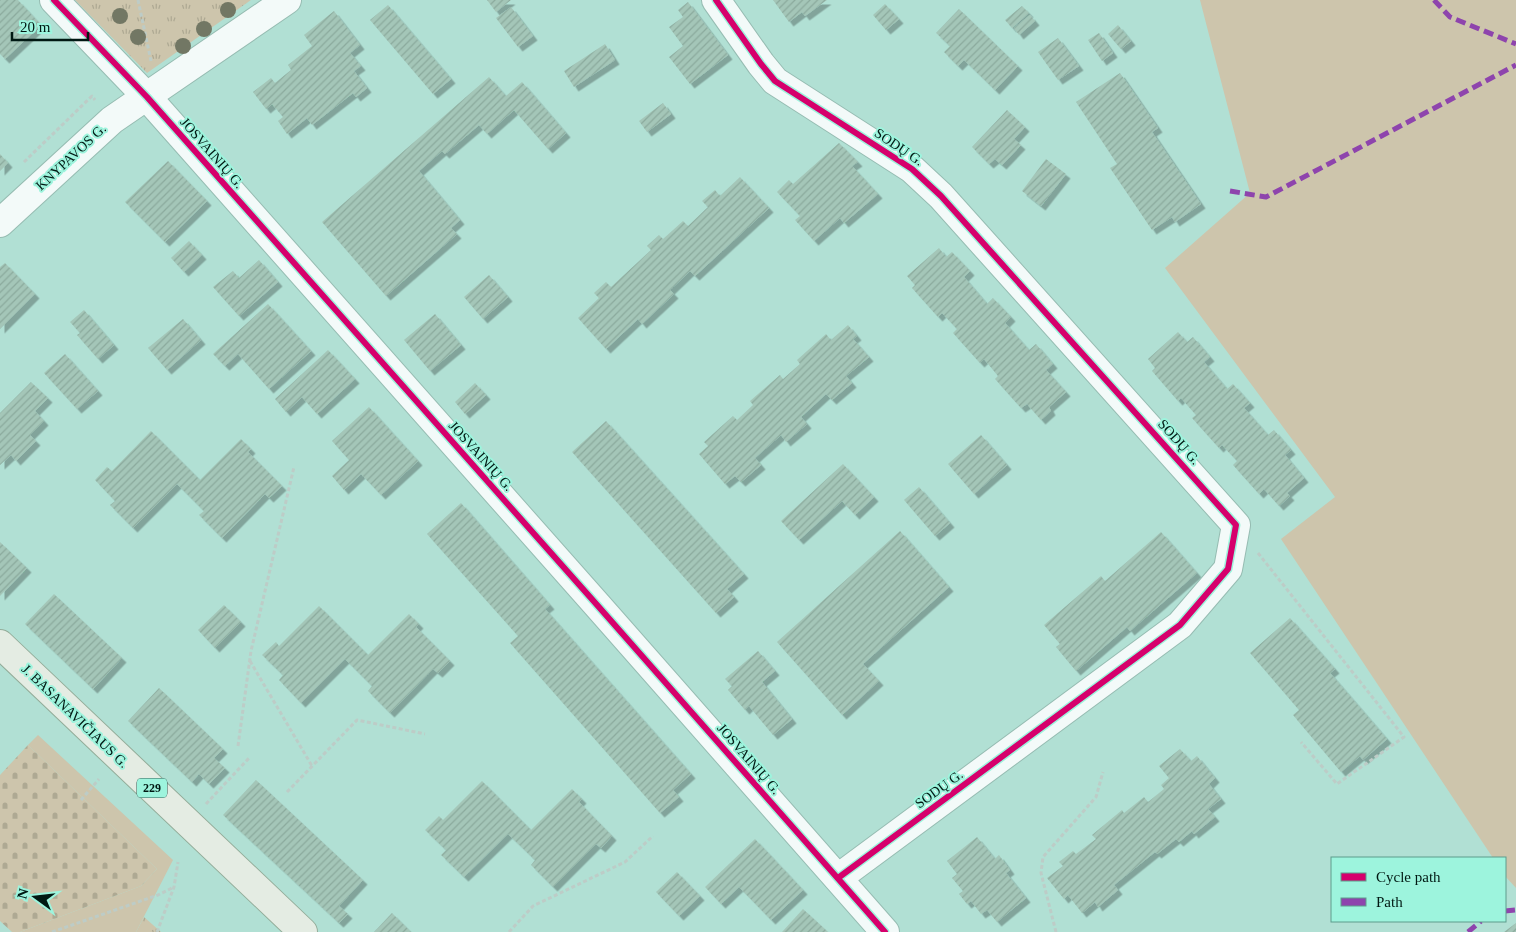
<svg xmlns="http://www.w3.org/2000/svg" width="1516" height="932" viewBox="0 0 1516 932" font-family="Georgia,serif">
<defs>
<pattern id="cemetery-stones" width="16" height="16" patternUnits="userSpaceOnUse" patternTransform="scale(1.25)"><rect width="16" height="16" fill="#cdc5ac"/><path d="M2 7V4a2 2 0 0 1 4 0v3zM10 15v-3a2 2 0 0 1 4 0v3z" fill="#aea993"/></pattern>
<pattern id="park-tufts" width="24" height="20" patternUnits="userSpaceOnUse" patternTransform="scale(1.25)"><rect width="24" height="20" fill="#cdc5ac"/><path d="M3 7l-1-3M5 7V3M7 7l1-3M15 17l-1-3M17 17v-4M19 17l1-3" fill="none" stroke="#aea993"/></pattern>
<pattern id="building-hatch" width="6" height="6" patternUnits="userSpaceOnUse" patternTransform="scale(1.25)"><rect width="6" height="6" fill="#a4c6b8"/><path d="M-1 1l2-2M0 6l6-6M5 7l2-2" fill="none" stroke="#8baa9d"/></pattern>
<filter id="shadow"><feDropShadow dx="4.5" dy="4.5" stdDeviation="0" flood-color="#0004"/></filter>
</defs>
<rect width="100%" height="100%" fill="#b1e0d4"/>
<!-- grass -->
<g fill="#cdc5ac">
<polygon points="1200,0 1516,0 1516,888 1505,876 1505,858 1493,858 1281,539 1335,497 1165,268 1250,193"/>
<polygon points="38,735 173,860 136,932 20,932 141,886 157,869 28,745"/>
</g>
<!-- cemetery -->
<polygon fill="url(#cemetery-stones)" points="28,745 157,869 141,886 20,932 12,932 0,921 0,775"/>
<!-- park -->
<g fill="url(#park-tufts)">
<polygon points="75,0 251,0 147,73"/>
<polygon points="144,917 161,932 136,932"/>
</g>
<!-- building -->
<g fill="url(#building-hatch)" filter="url(#shadow)">
<polygon points="0,0 18,0 41,25 5,59 0,54"/>
<polygon points="487,0 511,0 496,12"/>
<polygon points="773,0 827,0 805,16 802,12 789,22"/>
<polygon points="688,2 728,55 690,84 669,57 683,46 669,27 683,17 678,10"/>
<polygon points="885,4 899,19 886,30 873,15"/>
<polygon points="388,5 451,79 433,94 370,20"/>
<polygon points="1022,6 1029,13 1012,28 1005,20"/>
<polygon points="511,7 533,36 518,47 496,18"/>
<polygon points="959,9 1018,66 995,90 964,60 958,66 944,52 950,46 936,33"/>
<polygon points="334,11 360,45 350,53 361,66 354,71 367,88 356,97 353,93 312,125 307,118 287,134 278,121 283,117 272,104 266,109 253,92 271,78 275,83 291,70 288,65 312,46 304,35"/>
<polygon points="1030,15 1035,21 1019,35 1014,28"/>
<polygon points="1118,25 1131,41 1121,49 1108,34"/>
<polygon points="1099,33 1113,53 1102,61 1088,40"/>
<polygon points="1058,38 1079,66 1058,80 1038,52"/>
<polygon points="605,44 615,60 574,87 564,71"/>
<polygon points="1120,73 1158,128 1152,132 1201,204 1175,222 1172,217 1152,230 1110,168 1117,164 1076,102"/>
<polygon points="489,77 506,96 522,82 566,133 548,149 514,110 487,134 479,125 445,154 442,151 419,171 460,220 451,228 457,234 386,296 322,222"/>
<polygon points="663,103 671,114 647,132 639,121"/>
<polygon points="1007,110 1025,127 1014,139 1021,145 1002,165 995,159 989,164 972,147"/>
<polygon points="839,143 858,162 852,166 878,194 844,223 840,218 814,241 795,220 800,216 777,192 789,180 793,184"/>
<polygon points="0,154 8,163 0,171"/>
<polygon points="1046,159 1066,174 1041,206 1022,191"/>
<polygon points="168,161 207,201 165,242 125,202"/>
<polygon points="740,177 769,208 695,276 690,271 670,290 674,294 642,324 638,319 606,349 578,318 599,298 594,293 606,282 611,287 651,250 647,246 659,235 663,239 683,221 688,226 708,207 702,201 715,190 720,196"/>
<polygon points="189,241 202,255 184,272 171,258"/>
<polygon points="939,248 946,257 952,252 970,271 964,277 987,304 993,298 1011,317 1005,323 1029,350 1036,344 1053,364 1046,370 1066,392 1049,407 1051,411 1041,420 1027,404 1021,408 995,379 998,376 984,359 980,363 953,333 957,329 942,313 938,317 912,288 915,285 907,276"/>
<polygon points="259,260 278,282 239,316 213,287 233,271 239,278"/>
<polygon points="5,263 35,294 0,329 0,267"/>
<polygon points="489,275 508,297 483,319 464,297"/>
<polygon points="268,304 311,351 269,389 238,354 225,366 213,354"/>
<polygon points="84,310 114,345 98,359 77,335 80,333 70,322"/>
<polygon points="435,314 461,345 430,371 404,340"/>
<polygon points="183,319 201,340 167,370 148,348"/>
<polygon points="848,325 857,336 853,339 869,357 846,376 852,383 832,400 826,394 801,417 807,424 786,442 781,435 755,458 761,465 741,482 735,476 725,484 699,454 708,446 704,442 733,416 737,420 753,405 750,401 780,375 783,379 800,364 797,360 826,334 831,340"/>
<polygon points="1178,332 1187,342 1193,337 1210,357 1204,362 1227,389 1233,384 1250,403 1244,408 1268,435 1274,430 1291,450 1285,455 1304,478 1287,493 1290,496 1279,506 1264,489 1259,494 1233,465 1237,461 1222,445 1219,448 1192,418 1196,415 1181,398 1178,401 1152,371 1155,368 1148,359"/>
<polygon points="328,350 355,379 317,414 302,397 286,412 275,399"/>
<polygon points="65,354 98,391 77,409 44,373"/>
<polygon points="31,382 48,398 35,411 44,421 30,435 36,441 16,461 11,455 0,465 0,413"/>
<polygon points="475,383 486,395 465,414 455,402"/>
<polygon points="369,407 418,461 381,495 361,474 344,490 332,476 349,460 332,441"/>
<polygon points="606,421 744,574 727,589 734,597 716,613 572,452"/>
<polygon points="151,431 200,480 241,439 251,449 248,452 282,486 269,498 265,494 222,538 199,515 204,511 177,484 133,528 110,505 115,501 95,480 107,467 112,471"/>
<polygon points="981,435 1007,465 974,494 948,464"/>
<polygon points="843,464 874,497 855,515 842,501 799,540 781,521"/>
<polygon points="919,487 950,523 935,536 904,500"/>
<polygon points="461,503 550,605 545,609 691,774 673,790 679,797 660,813 510,643 518,636 427,534"/>
<polygon points="900,531 949,587 863,664 879,681 842,715 777,642"/>
<polygon points="1161,532 1197,573 1130,631 1127,627 1076,671 1056,647 1060,644 1044,625 1101,576 1105,581"/>
<polygon points="0,542 27,568 0,596"/>
<polygon points="54,594 122,658 93,689 25,624"/>
<polygon points="224,605 241,622 215,648 198,630"/>
<polygon points="319,606 368,655 409,614 419,624 416,627 450,661 438,673 433,669 390,713 368,691 372,686 345,659 301,703 279,680 283,675 262,655 276,642 279,646"/>
<polygon points="1290,618 1335,669 1330,673 1387,739 1363,760 1360,756 1341,772 1293,715 1299,710 1250,653"/>
<polygon points="758,651 775,671 762,682 792,719 773,735 749,706 745,710 728,690 732,686 725,679"/>
<polygon points="159,688 223,749 214,758 225,768 209,784 199,774 192,782 128,721"/>
<polygon points="1180,749 1191,761 1197,756 1215,778 1209,784 1221,799 1208,809 1215,817 1194,834 1192,831 1179,842 1176,839 1157,854 1155,852 1114,885 1118,890 1098,907 1095,902 1082,913 1068,895 1064,899 1047,878 1063,866 1059,862 1073,851 1076,854 1096,839 1092,835 1122,810 1124,813 1144,797 1148,802 1164,789 1161,785 1169,778 1159,766"/>
<polygon points="256,780 363,880 339,906 348,914 339,923 223,815"/>
<polygon points="482,781 531,830 572,789 582,799 579,802 612,836 601,848 596,844 553,887 531,865 535,860 508,834 464,877 441,855 446,850 425,830 439,816 443,820"/>
<polygon points="977,837 995,859 999,855 1010,870 1006,873 1026,898 997,922 987,910 981,914 971,901 967,904 959,894 963,891 952,878 957,874 947,861"/>
<polygon points="755,839 803,890 771,920 739,887 721,904 705,887"/>
<polygon points="677,872 700,896 679,916 656,892"/>
<polygon points="803,909 828,932 782,932"/>
<polygon points="392,913 411,932 374,932"/>
<polygon points="1516,923 1516,932 1504,932"/>
</g>
<g fill="none" stroke-linecap="round" stroke-linejoin="round">
<!-- minor casing -->
<g stroke="#96bcb2" stroke-width="30">
<g id="minor">
<polyline points="54,0 147,97 598,606 885,932"/>
<polyline points="716,0 761,64 775,81 912,169 941,196 1236,525 1228,569 1180,625 838,878"/>
<polyline points="0,223 112,120 287,0"/>
</g>
</g>
<!-- major casing -->
<g stroke="#93ac99" stroke-width="30">
<polyline id="major" points="0,644 303,932"/>
</g>
<!-- path -->
<g stroke="#bdccc7" stroke-width="3" stroke-dasharray="4 2.5" stroke-linecap="butt">
<polyline points="138,0 151,61"/>
<polyline points="24,162 92,96 95,100"/>
<polyline points="1258,553 1404,737 1337,784 1301,742"/>
<polyline points="250,661 312,766"/>
<polyline points="238,746 251,651 294,467"/>
<polyline points="287,792 357,720 425,734"/>
<polyline points="81,800 99,779"/>
<polyline points="206,804 250,757"/>
<polyline points="52,932 158,895 174,887"/>
<polyline points="157,932 174,887 178,862"/>
<polyline points="509,932 533,906 625,862 653,836"/>
<polyline points="1056,932 1041,873 1043,857 1096,797 1103,772"/>
</g>
<!-- minor -->
<use href="#minor" stroke="#f3faf9" stroke-width="28"/>
<!-- major -->
<use href="#major" stroke="#e4ece3" stroke-width="28"/>
<!-- quiet -->
<g stroke="#8e44ad" stroke-width="5" stroke-dasharray="10 5" stroke-linecap="butt">
<polyline points="1434,0 1450,17 1516,44"/>
<polyline points="1230,191 1266,197 1516,65"/>
<polyline points="1505,911 1516,910"/>
<polyline points="1468,932 1481,921"/>
</g>
<!-- cycleway casing -->
<g stroke="#9df4dd" stroke-width="9">
<g id="cycleway">
<polyline points="54,0 147,97 598,606 885,932"/>
<polyline points="716,0 761,64 775,81 912,169 941,196 1236,525 1228,569 1180,625 838,878"/>
</g>
</g>
<!-- cycleway -->
<use href="#cycleway" stroke="#d6006c" stroke-width="6"/>
</g>
<!-- trees -->
<g fill="#727764">
<circle cx="228" cy="10" r="8"/>
<circle cx="120" cy="16" r="8"/>
<circle cx="204" cy="29" r="8"/>
<circle cx="138" cy="37" r="8"/>
<circle cx="183" cy="46" r="8"/>
</g>
<g text-anchor="middle" dominant-baseline="central" stroke-width="4" stroke-linejoin="round" paint-order="stroke">
<!-- shield labels -->
<rect fill="#9df4dd" stroke="#2f5b50" stroke-width="1" x="137" y="778.5" width="30" height="19" rx="4"/>
<g font-size="12" font-weight="bold" fill="#001913">
<text x="152" y="788">229</text>
</g>
<!-- street labels -->
<g font-size="14" fill="#001913" stroke="#9df4dd">
<text transform="translate(899 147) rotate(34)">SODŲ G.</text>
<text transform="translate(212 153) rotate(49)">JOSVAINIŲ G.</text>
<text transform="translate(71 157) rotate(-43)">KNYPAVOS G.</text>
<text transform="translate(1179 442) rotate(48)">SODŲ G.</text>
<text transform="translate(481 456) rotate(48)">JOSVAINIŲ G.</text>
<text transform="translate(75 716) rotate(44)">J. BASANAVIČIAUS G.</text>
<text transform="translate(749 759) rotate(49)">JOSVAINIŲ G.</text>
<text transform="translate(939 789) rotate(-36)">SODŲ G.</text>
</g>
</g>
<!-- legend -->
<rect x="1331" y="857" width="175" height="65" fill="#9df4dd" stroke="#5e9c8c"/>
<rect x="1341" y="873" width="25" height="8" fill="#d6006c" stroke="#5e9c8c"/>
<text x="1376" y="882" font-size="15" fill="#001913">Cycle path</text>
<rect x="1341" y="898" width="25" height="8" fill="#8e44ad" stroke="#5e9c8c"/>
<text x="1376" y="907" font-size="15" fill="#001913">Path</text>
<!-- north arrow -->
<g transform="translate(35 897) rotate(285)" stroke="#9df4dd" stroke-width="4" paint-order="stroke">
<path d="M0-4L9 19L0 12L-9 19Z" fill="#001913"/>
<text y="-8" font-size="14" font-weight="bold" text-anchor="middle" fill="#001913">N</text>
</g>
<!-- scale -->
<path d="M12 32v8h76v-8" fill="none" stroke="#001913" stroke-width="2.5"/>
<text x="20" y="32" font-size="15" fill="#001913" stroke="#9df4dd" stroke-width="4" paint-order="stroke">20 m</text>
</svg>
